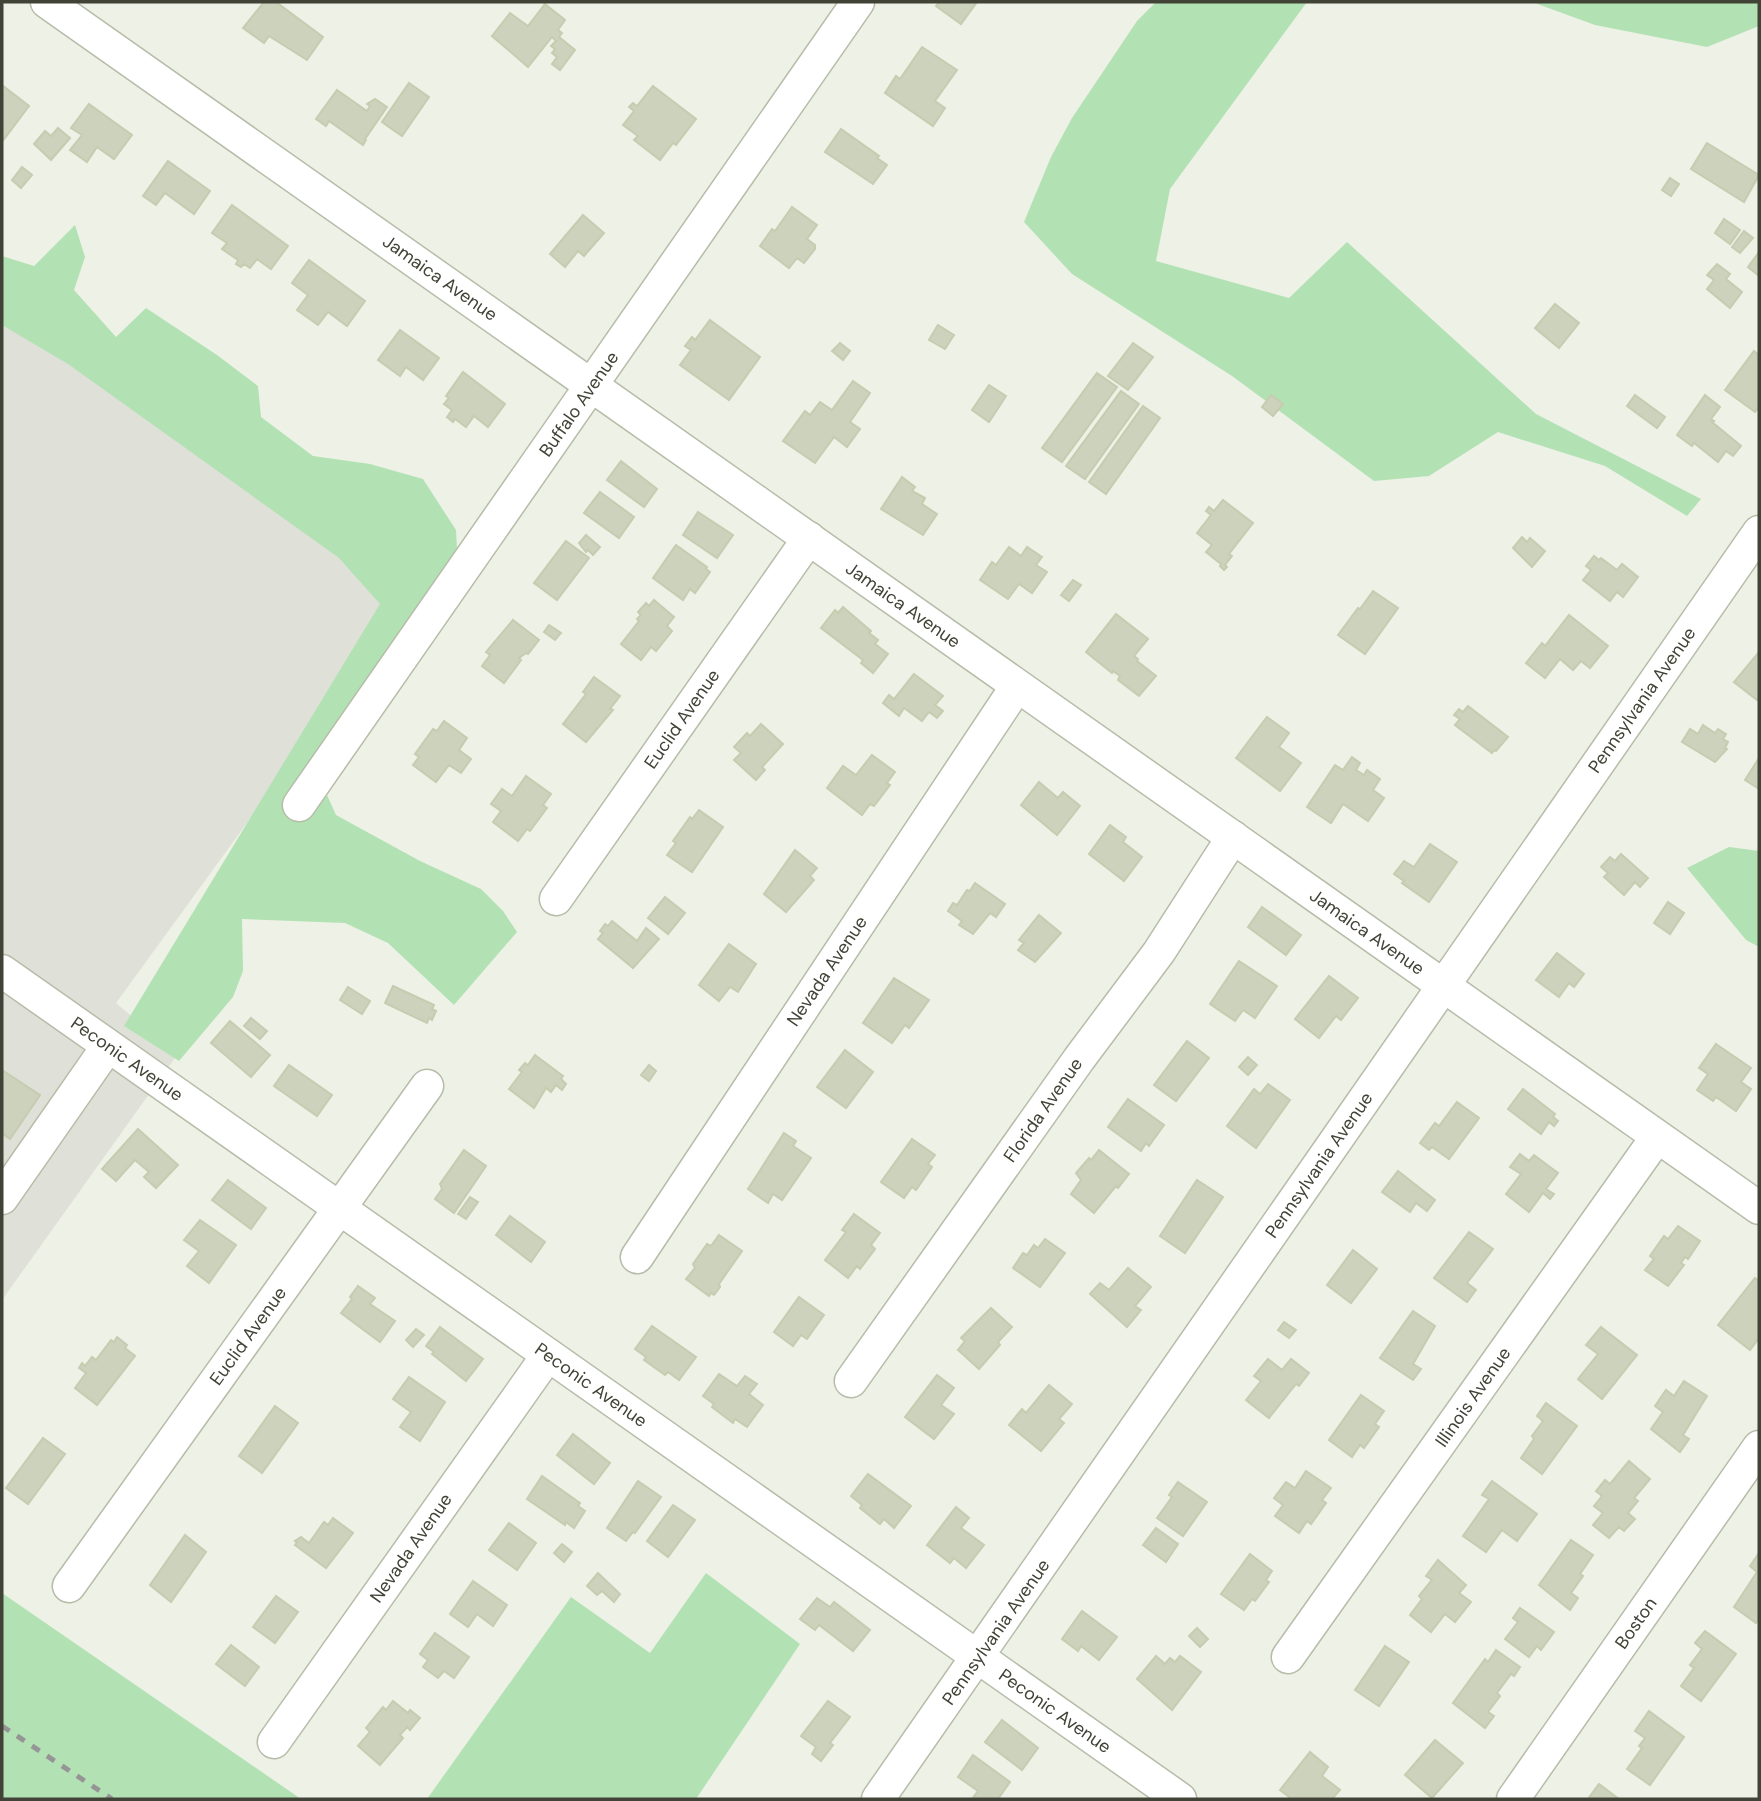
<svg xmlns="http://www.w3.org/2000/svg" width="1761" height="1801" viewBox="0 0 1761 1801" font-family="'DM Sans',sans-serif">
<rect width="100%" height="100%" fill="#eef1e6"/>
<!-- industrial -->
<polygon fill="#dfe0d8" points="2,280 425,578 116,1003 177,1055 2,1300"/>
<!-- green -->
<g fill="#b2e2b4">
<polygon points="1156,2 1307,2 1170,189 1156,261 1289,298 1347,242 1536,414 1701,499 1687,516 1605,466 1498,432 1429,476 1374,481 1232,376 1072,274 1024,222 1051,157 1072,118 1137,21"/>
<polygon points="1532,2 1759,2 1759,26 1707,47 1595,25"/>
<polygon points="75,225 85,257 74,290 116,337 146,308 217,355 258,386 261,417 313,456 370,464 423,479 456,530 457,549 313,764 336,815 420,861 481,889 503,911 517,932 454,1005 388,943 345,923 242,919 243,971 233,997 179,1061 124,1026 380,604 339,558 68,364 2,325 2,256 34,266"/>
<polygon points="1729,847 1759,851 1759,947 1746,940 1687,868"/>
<polygon points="706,1573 800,1644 696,1799 427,1799 571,1597 650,1653"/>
<polygon points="2,1593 301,1799 2,1799"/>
</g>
<!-- building -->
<g fill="#cdd2bc" stroke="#c6ccb0" stroke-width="2">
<polygon points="264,2 276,2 323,37 307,60 269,36 264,43 243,28"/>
<polygon points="939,2 977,2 961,24 936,6"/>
<polygon points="545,4 565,20 558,30 562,33 559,37 575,50 560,70 552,64 557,57 552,53 555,49 551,46 556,41 552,37 528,67 492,36 510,13 528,26"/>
<polygon points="922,47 957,70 935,101 945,108 933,126 885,93 896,76 900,79"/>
<polygon points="409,83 429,97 402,136 382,122"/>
<polygon points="2,85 29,106 2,142"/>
<polygon points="653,86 696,119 676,145 673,143 660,160 634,140 638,136 623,125 634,111 629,107 633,103 637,106"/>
<polygon points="337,90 367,111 370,106 367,104 375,99 387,107 365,139 366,140 363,145 329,121 326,126 316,119"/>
<polygon points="89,104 132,135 114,159 97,147 87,162 70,150 82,135 71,128"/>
<polygon points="58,128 70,138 51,160 34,144 45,131 51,136"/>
<polygon points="841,129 879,156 877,158 887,165 873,184 825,152"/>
<polygon points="1707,143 1759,175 1744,202 1691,169"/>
<polygon points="168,161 210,191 194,214 165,193 156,205 143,196"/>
<polygon points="22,167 32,175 21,188 12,180"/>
<polygon points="1670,178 1679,184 1671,196 1662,190"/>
<polygon points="232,205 288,246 271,269 257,259 250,268 244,264 241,267 236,264 238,260 222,249 227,243 212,233"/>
<polygon points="792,207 817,225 807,239 815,245 815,249 804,263 797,258 789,268 760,246 772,229 775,231"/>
<polygon points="583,215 604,233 584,256 578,251 565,267 550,254"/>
<polygon points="1724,219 1740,230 1730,244 1715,233"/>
<polygon points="1744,231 1753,238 1740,253 1732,247"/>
<polygon points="1759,252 1759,276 1748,267"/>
<polygon points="309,260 365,301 347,326 328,312 318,325 297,310 308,295 292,283"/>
<polygon points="1717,264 1730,274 1726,279 1742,292 1730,308 1707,289 1714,280 1707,275"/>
<polygon points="1555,304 1579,323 1559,348 1535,328"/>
<polygon points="710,320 760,357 729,400 680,365 691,350 685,346 692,337 695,340"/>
<polygon points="938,325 954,335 945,349 929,340"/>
<polygon points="400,330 439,358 423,380 406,367 400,376 378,360"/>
<polygon points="840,343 850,351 843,360 832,351"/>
<polygon points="1133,343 1153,357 1128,390 1108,376"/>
<polygon points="1754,351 1759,355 1759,407 1755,412 1725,390"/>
<polygon points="463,372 505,404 488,427 474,416 466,427 455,419 453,422 447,417 452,410 444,404 449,398 446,396"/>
<polygon points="1097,373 1117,387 1062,462 1042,448"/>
<polygon points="853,381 870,393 850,422 860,429 847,447 834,437 815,463 783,441 805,411 810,415 820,402 832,410"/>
<polygon points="989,385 1006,396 989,422 972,410"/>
<polygon points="1121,391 1139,404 1085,479 1066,466"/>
<polygon points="1271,395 1283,404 1273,416 1262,407"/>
<polygon points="1635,395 1665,417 1657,428 1627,406"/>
<polygon points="1705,395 1720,407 1711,419 1714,421 1712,422 1741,446 1733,456 1726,451 1718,462 1694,443 1692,446 1677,435"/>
<polygon points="1143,406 1160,418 1106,494 1089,482"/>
<polygon points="621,461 657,489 644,507 607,480"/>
<polygon points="902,477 915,487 912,491 925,498 922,504 937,514 923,535 881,509"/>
<polygon points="600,492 634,517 619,538 584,513"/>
<polygon points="1223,500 1253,523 1229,554 1232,556 1225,565 1227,567 1224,570 1220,566 1221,564 1206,552 1212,545 1197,533 1211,515 1206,511 1209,507 1214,511"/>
<polygon points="698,512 733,535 717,558 683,535"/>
<polygon points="586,535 600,547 593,555 588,550 586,552 579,543"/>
<polygon points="1522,537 1527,542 1530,538 1545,551 1532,567 1513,548"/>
<polygon points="566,541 589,558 557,600 534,583"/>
<polygon points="676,545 707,567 706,569 710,572 695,593 690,589 683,600 653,578"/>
<polygon points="1009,547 1021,556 1027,547 1042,557 1036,565 1047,572 1032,593 1019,584 1008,599 980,580 992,562 996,565"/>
<polygon points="1594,556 1599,560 1601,558 1617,570 1622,564 1638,577 1623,597 1617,592 1610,601 1583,580 1591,570 1586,566"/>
<polygon points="1073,580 1081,585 1069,601 1061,595"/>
<polygon points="1373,591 1398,608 1365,654 1338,635 1358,608 1360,609"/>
<polygon points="654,600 674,617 667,626 672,631 656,651 651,647 641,660 621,644 639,621 637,619 641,615 638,612 646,603 649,606"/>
<polygon points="843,607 871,631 869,633 878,640 875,644 888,654 873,673 861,663 863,660 821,628 835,610 838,613"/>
<polygon points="1116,614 1148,639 1134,656 1138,659 1137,661 1156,676 1139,696 1118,680 1120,676 1113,671 1112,673 1086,652"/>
<polygon points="1569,615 1608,646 1590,668 1581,661 1573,670 1560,659 1545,678 1526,663 1542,643 1545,646"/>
<polygon points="513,620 539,640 528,654 526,653 519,658 521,660 504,683 482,666 490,655 486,652"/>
<polygon points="549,625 561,633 555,640 544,632"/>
<polygon points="1759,652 1759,697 1757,700 1734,682"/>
<polygon points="914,674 943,696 935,705 943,711 937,718 929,712 922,721 904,708 899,716 883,703 889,695 894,699"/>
<polygon points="594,677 620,696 610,709 613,710 586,742 563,724 586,694 583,692"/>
<polygon points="1468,706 1508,737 1496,751 1494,750 1492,753 1455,725 1460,719 1454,715 1459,709 1463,712"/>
<polygon points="1267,717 1289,733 1279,747 1301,763 1280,791 1236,758"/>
<polygon points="444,721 467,738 459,750 471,759 461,773 449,765 436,782 413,765 419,757 415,754 433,729 437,731"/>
<polygon points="761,724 783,744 762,767 765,770 756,780 734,760 741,753 734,747 747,733 750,736"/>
<polygon points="1703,725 1715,733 1718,729 1726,734 1723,739 1728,742 1725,748 1727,749 1715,762 1682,742 1690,729 1698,734"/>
<polygon points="872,755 895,772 887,783 890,785 874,806 870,804 862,815 827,788 843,766 856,775"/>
<polygon points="1352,757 1360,763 1356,770 1364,775 1367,770 1380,779 1373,790 1384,798 1368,821 1343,804 1331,823 1307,807 1335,765 1343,770"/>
<polygon points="1759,758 1759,789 1745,780"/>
<polygon points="526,776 551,794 543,805 547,808 530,831 527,829 518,841 493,822 501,811 491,804 502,789 512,796"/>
<polygon points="1039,782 1058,798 1063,792 1080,806 1057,835 1021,805"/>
<polygon points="699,810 723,827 692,872 667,855 676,843 673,841 690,817 692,819"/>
<polygon points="1110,825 1126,837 1123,842 1142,857 1124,881 1089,854"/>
<polygon points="1430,844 1457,862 1429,902 1402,883 1404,881 1394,874 1404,861 1414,867"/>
<polygon points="795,850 817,868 810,876 814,880 786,912 764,894"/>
<polygon points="1621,854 1648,878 1640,887 1635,882 1624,895 1604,877 1608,873 1601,867 1610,857 1615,861"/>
<polygon points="975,883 1005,904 996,917 990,913 973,934 959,925 962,921 948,911 953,903 957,905 967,890 970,891"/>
<polygon points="665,897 685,913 668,934 648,918"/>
<polygon points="1668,902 1684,913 1670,934 1654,923"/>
<polygon points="1262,907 1301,935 1286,955 1248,927"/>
<polygon points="1039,915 1061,933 1035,962 1018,950 1024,943 1019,940"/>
<polygon points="612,921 637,941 646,928 659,939 633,968 598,939 603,933 600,931 605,924 608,926"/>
<polygon points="729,944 756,964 738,992 730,987 719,1001 699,985"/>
<polygon points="1557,953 1584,974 1574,987 1569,983 1559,997 1536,980"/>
<polygon points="1239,961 1277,986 1255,1018 1243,1010 1235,1021 1210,1004"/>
<polygon points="1329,976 1358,998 1341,1020 1336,1016 1319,1038 1295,1019"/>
<polygon points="894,978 929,1000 909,1028 905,1025 892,1043 863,1023"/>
<polygon points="393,986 434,1005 432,1009 436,1011 432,1020 429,1018 427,1023 385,1003"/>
<polygon points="348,987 370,1001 362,1014 340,1000"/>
<polygon points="251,1018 267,1031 260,1039 244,1026"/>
<polygon points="230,1021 270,1055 251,1077 211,1043"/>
<polygon points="1187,1041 1209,1058 1176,1101 1154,1085"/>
<polygon points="1716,1044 1751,1068 1741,1082 1751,1089 1736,1111 1716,1097 1713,1101 1697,1090 1708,1074 1699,1068"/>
<polygon points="845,1050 873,1072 846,1108 817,1087"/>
<polygon points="535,1055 563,1076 561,1079 566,1084 562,1090 556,1085 551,1092 546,1088 534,1108 509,1089 522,1072 519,1070 525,1063 528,1065"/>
<polygon points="1248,1057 1257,1065 1248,1075 1239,1067"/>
<polygon points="289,1065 332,1095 317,1116 274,1086"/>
<polygon points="649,1065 656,1071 649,1081 641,1075"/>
<polygon points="2,1070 40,1095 10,1139 2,1133"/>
<polygon points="1268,1084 1290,1100 1256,1148 1227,1126 1254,1089 1260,1094"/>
<polygon points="1523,1089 1555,1114 1553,1117 1558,1121 1554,1126 1549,1122 1541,1134 1508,1109"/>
<polygon points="1128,1099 1164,1125 1149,1146 1146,1143 1141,1151 1108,1127"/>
<polygon points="1457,1102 1479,1118 1449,1159 1432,1147 1429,1150 1420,1143 1435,1123 1439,1126"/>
<polygon points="138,1129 178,1165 156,1188 144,1177 149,1172 135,1160 116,1181 102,1169"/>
<polygon points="784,1133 796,1141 793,1146 811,1158 782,1200 773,1194 768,1203 748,1189"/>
<polygon points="912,1139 935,1155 928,1164 932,1167 916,1190 912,1187 904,1198 881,1182"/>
<polygon points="464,1150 486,1166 454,1213 435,1199 442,1189 440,1184"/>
<polygon points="1099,1150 1129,1174 1118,1188 1116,1186 1094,1213 1071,1194 1081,1180 1076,1173 1089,1158 1091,1160"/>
<polygon points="1520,1154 1529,1161 1534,1155 1558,1173 1546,1189 1554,1194 1550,1199 1543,1193 1529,1212 1506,1194 1521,1174 1510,1167"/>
<polygon points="1398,1171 1435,1200 1427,1211 1416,1203 1410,1212 1382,1192"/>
<polygon points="228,1180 266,1208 251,1229 212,1200"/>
<polygon points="1197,1180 1223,1197 1185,1253 1160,1236"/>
<polygon points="470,1197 478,1202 466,1219 458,1214"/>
<polygon points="854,1214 880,1233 871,1245 875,1249 860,1269 857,1266 848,1278 825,1260 846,1232 842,1230"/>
<polygon points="510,1216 545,1242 531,1262 496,1235"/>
<polygon points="200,1220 236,1245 209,1283 187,1266 199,1251 184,1240"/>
<polygon points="1678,1226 1700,1241 1688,1259 1685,1257 1681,1263 1684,1265 1668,1286 1645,1270 1654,1259 1650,1256 1664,1236 1668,1239"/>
<polygon points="1469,1232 1493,1249 1467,1283 1476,1290 1467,1302 1434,1278"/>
<polygon points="719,1235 742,1251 719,1284 720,1287 714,1295 711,1293 709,1296 686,1279 695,1268 693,1264 707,1244 711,1246"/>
<polygon points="1045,1239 1065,1253 1040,1287 1013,1268 1023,1253 1027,1255 1034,1245 1038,1248"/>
<polygon points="1353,1250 1377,1269 1351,1303 1327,1285"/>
<polygon points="1128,1268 1151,1287 1135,1306 1141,1310 1127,1327 1090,1294 1100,1283 1109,1290"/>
<polygon points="1755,1278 1759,1281 1759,1338 1750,1350 1718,1325"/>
<polygon points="358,1286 375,1298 370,1304 395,1321 380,1342 341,1313 352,1299 350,1297"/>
<polygon points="799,1297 824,1315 807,1339 801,1335 793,1346 774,1332"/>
<polygon points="991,1308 1012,1327 998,1342 1000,1345 979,1369 958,1350 965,1341 961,1338"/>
<polygon points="1413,1311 1435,1326 1413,1364 1421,1369 1413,1380 1380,1358"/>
<polygon points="1284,1322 1296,1330 1289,1338 1278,1330"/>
<polygon points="652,1326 696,1357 679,1380 668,1372 665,1375 644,1360 646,1357 635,1349"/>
<polygon points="440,1327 483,1359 466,1381 432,1354 434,1352 426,1346"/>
<polygon points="1601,1327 1637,1355 1602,1399 1578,1379 1598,1354 1586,1345"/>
<polygon points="416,1329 424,1335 413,1347 406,1340"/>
<polygon points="117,1337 127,1345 125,1348 135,1356 97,1405 75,1388 86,1373 79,1368 82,1363 85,1366 92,1357 96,1360 111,1340 114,1342"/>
<polygon points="1268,1359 1282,1370 1291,1359 1309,1373 1299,1386 1296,1384 1269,1418 1246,1400 1261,1381 1254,1376"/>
<polygon points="719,1374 737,1386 745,1376 757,1384 749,1394 763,1405 747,1427 735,1419 733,1423 712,1407 714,1404 703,1396"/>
<polygon points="937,1375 954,1388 941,1405 954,1414 934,1439 905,1417"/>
<polygon points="409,1377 445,1402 420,1441 400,1427 411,1412 393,1399"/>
<polygon points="1684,1381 1707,1396 1683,1435 1689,1439 1680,1452 1651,1429 1663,1412 1655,1406 1666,1390 1674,1396"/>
<polygon points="1049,1385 1072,1404 1059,1419 1064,1423 1041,1451 1009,1425 1022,1409 1026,1413"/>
<polygon points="1361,1395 1384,1411 1375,1424 1379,1427 1364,1448 1360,1445 1352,1457 1329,1440"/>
<polygon points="1546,1403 1577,1426 1542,1474 1521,1458 1534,1439 1532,1436 1543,1421 1537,1416"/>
<polygon points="275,1406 298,1423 262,1473 239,1456"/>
<polygon points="573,1434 610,1463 594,1484 557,1455"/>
<polygon points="43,1438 65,1454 28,1504 6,1488"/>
<polygon points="1629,1461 1650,1479 1634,1498 1638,1501 1628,1513 1635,1519 1624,1531 1619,1527 1609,1538 1593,1525 1603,1513 1594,1506 1602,1496 1596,1491 1605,1480 1610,1484"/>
<polygon points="1306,1471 1331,1488 1322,1500 1326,1503 1311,1524 1307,1521 1299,1533 1275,1516 1283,1505 1274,1498 1286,1482 1295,1488"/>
<polygon points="868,1474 911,1506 894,1528 884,1519 880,1524 860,1508 862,1505 851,1496"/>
<polygon points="542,1476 580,1503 578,1506 585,1511 574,1528 566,1522 565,1525 527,1499"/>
<polygon points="638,1481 661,1497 635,1533 633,1532 626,1541 607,1528"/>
<polygon points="1492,1481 1537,1514 1517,1541 1502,1530 1486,1552 1463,1536 1489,1499 1482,1495"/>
<polygon points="1178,1482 1207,1502 1183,1536 1157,1518 1172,1497 1169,1495"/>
<polygon points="673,1505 695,1520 668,1557 647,1541"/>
<polygon points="956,1507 969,1518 961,1528 984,1545 966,1568 954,1558 950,1563 927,1545"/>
<polygon points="333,1518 353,1533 326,1568 295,1545 297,1542 295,1541 301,1537 309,1543 324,1522 328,1525"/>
<polygon points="509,1523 536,1543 517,1570 489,1550"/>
<polygon points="1156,1528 1178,1544 1166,1562 1143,1545"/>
<polygon points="185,1535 206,1552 171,1602 150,1585"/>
<polygon points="1571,1540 1593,1555 1580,1574 1583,1576 1571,1593 1578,1598 1570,1610 1539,1585"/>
<polygon points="562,1544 572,1552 564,1562 554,1553"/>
<polygon points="1759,1553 1759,1619 1756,1623 1734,1607 1757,1572 1750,1566"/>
<polygon points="1250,1554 1272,1571 1266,1580 1269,1582 1255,1601 1252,1599 1244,1610 1221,1594"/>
<polygon points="1438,1560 1466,1585 1459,1593 1471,1602 1455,1622 1445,1614 1431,1632 1410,1615 1422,1599 1419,1596 1432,1580 1426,1576"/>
<polygon points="598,1573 620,1594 614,1602 602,1591 597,1595 587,1586"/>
<polygon points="473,1581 507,1605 493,1626 477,1614 468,1627 450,1614"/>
<polygon points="276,1596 298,1612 275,1643 253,1627"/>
<polygon points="817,1598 830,1607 834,1602 870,1630 853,1651 819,1625 815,1630 800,1619"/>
<polygon points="1520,1608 1554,1632 1541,1650 1537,1646 1529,1657 1505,1639 1518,1622 1513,1618"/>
<polygon points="1082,1611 1117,1637 1099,1660 1081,1646 1078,1651 1062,1639"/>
<polygon points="1197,1628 1208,1639 1200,1647 1189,1636"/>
<polygon points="1705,1631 1736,1654 1701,1701 1681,1686 1694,1668 1690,1665 1702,1649 1695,1643"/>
<polygon points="435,1633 469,1657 454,1678 444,1671 438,1678 423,1667 428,1660 420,1654"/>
<polygon points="231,1645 259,1667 245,1686 216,1664"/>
<polygon points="1385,1646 1409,1662 1379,1706 1355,1690"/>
<polygon points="1496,1650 1520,1667 1514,1676 1511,1674 1497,1693 1500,1696 1488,1712 1494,1716 1485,1728 1453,1703 1485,1659 1488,1662"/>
<polygon points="1156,1656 1165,1664 1170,1658 1175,1662 1180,1656 1201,1672 1172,1710 1137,1679"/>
<polygon points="393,1701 408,1713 410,1710 420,1718 410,1730 407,1727 400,1735 403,1738 380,1765 358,1746 370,1732 366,1728 383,1707 386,1710"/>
<polygon points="828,1701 850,1717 830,1743 833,1745 821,1761 812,1754 816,1747 801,1736"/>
<polygon points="1649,1711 1684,1737 1650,1785 1627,1769 1642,1748 1639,1746 1645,1738 1635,1731"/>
<polygon points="1002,1720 1038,1748 1022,1770 985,1742"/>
<polygon points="1435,1740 1463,1763 1432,1798 1405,1775"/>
<polygon points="1310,1752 1328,1767 1322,1776 1340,1790 1332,1799 1292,1799 1280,1790"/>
<polygon points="973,1755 1010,1782 998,1799 972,1799 978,1791 958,1777"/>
<polygon points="1599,1784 1619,1799 1588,1799"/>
</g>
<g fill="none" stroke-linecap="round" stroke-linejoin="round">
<!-- minor casing -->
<g stroke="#b7bca9" stroke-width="35">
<g id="minor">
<polyline points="47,2 1759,1208"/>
<polyline points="299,805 858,2"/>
<polyline points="556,899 809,538"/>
<polyline points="2,971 1180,1799"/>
<polyline points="2,1198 108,1046"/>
<polyline points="637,1257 1017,686"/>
<polyline points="851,1381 1079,1059 1159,952 1233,837"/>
<polyline points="69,1586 427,1086"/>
<polyline points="1288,1657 1657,1137"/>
<polyline points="274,1742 548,1355"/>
<polyline points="878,1799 1759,532"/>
<polyline points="1513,1799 1759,1447"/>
</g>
</g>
<!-- minor -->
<use href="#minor" stroke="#fff" stroke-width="32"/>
<!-- rail -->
<polyline stroke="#959595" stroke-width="5" stroke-dasharray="9 9" stroke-linecap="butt" points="2,1726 112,1799"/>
</g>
<g text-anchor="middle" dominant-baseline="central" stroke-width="5" stroke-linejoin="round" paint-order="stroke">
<!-- street labels -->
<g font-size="18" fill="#404336" stroke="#fff">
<text transform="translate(440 278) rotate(35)">Jamaica Avenue</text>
<text transform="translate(579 404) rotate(-55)">Buffalo Avenue</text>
<text transform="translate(903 605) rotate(35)">Jamaica Avenue</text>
<text transform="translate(1642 700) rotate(-55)">Pennsylvania Avenue</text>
<text transform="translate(682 719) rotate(-55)">Euclid Avenue</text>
<text transform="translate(1367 932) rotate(35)">Jamaica Avenue</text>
<text transform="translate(827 971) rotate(-56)">Nevada Avenue</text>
<text transform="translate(127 1059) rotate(35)">Peconic Avenue</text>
<text transform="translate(1043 1110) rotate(-55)">Florida Avenue</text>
<text transform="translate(1319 1165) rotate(-55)">Pennsylvania Avenue</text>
<text transform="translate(248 1336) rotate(-54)">Euclid Avenue</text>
<text transform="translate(591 1385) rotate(35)">Peconic Avenue</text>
<text transform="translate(1473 1397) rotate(-55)">Illinois Avenue</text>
<text transform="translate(411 1548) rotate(-55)">Nevada Avenue</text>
<text transform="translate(1636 1623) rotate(-55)">Boston</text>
<text transform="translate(996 1632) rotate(-55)">Pennsylvania Avenue</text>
<text transform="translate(1055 1711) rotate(35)">Peconic Avenue</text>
</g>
</g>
<!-- border -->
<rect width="1761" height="1801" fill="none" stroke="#404336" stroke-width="7"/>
</svg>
